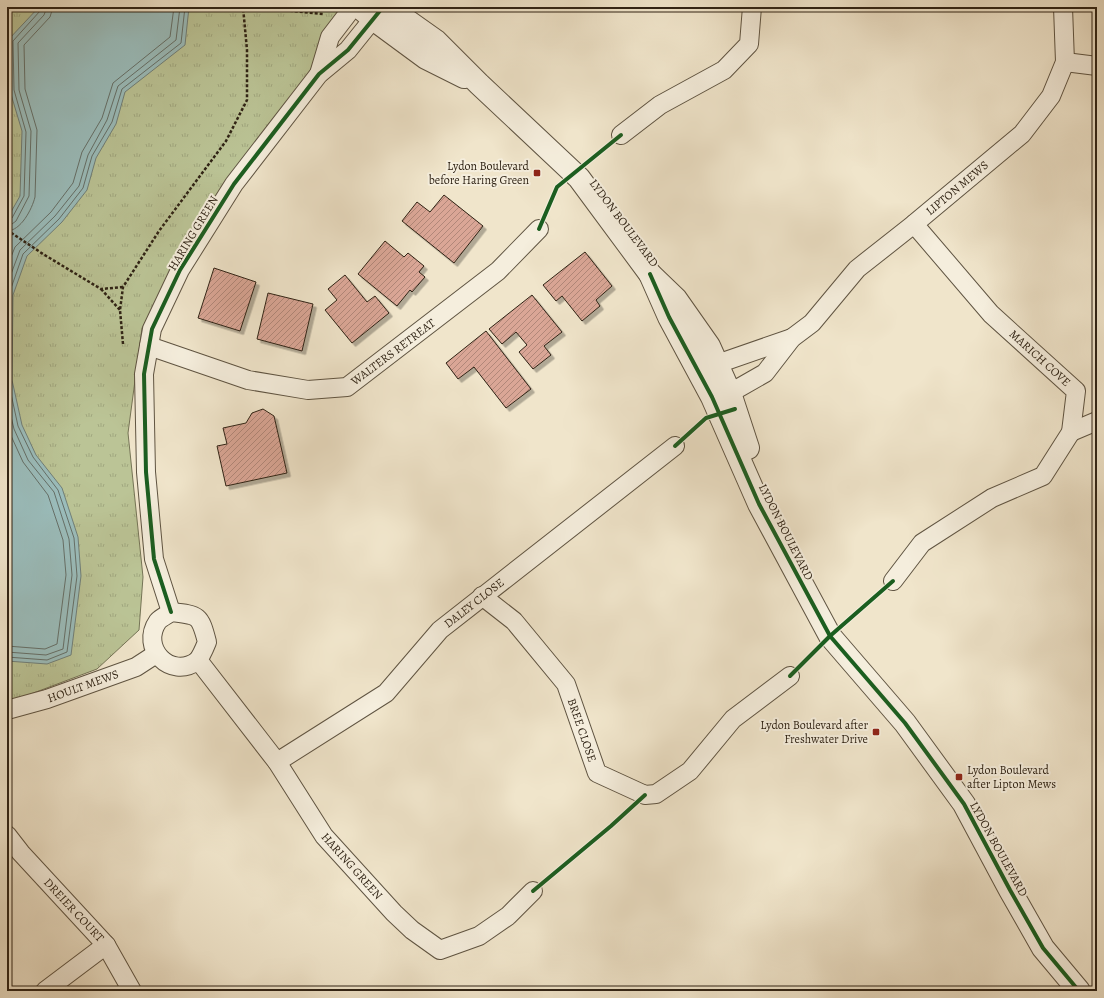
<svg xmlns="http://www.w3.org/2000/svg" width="1104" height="998" viewBox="0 0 1104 998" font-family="Alegreya,serif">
<defs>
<pattern id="park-tufts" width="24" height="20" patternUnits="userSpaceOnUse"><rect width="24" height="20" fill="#bbc496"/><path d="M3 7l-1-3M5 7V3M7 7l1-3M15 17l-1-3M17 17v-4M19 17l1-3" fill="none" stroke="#a1a880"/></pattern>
<pattern id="building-hatch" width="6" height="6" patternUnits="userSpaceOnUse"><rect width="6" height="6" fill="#daa696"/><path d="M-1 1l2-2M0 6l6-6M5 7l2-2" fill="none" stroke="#b18779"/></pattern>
<filter id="shadow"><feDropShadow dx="3.5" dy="3.5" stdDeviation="0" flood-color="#0004"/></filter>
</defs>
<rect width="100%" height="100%" fill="#f0e5cb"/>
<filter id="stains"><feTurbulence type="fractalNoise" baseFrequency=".005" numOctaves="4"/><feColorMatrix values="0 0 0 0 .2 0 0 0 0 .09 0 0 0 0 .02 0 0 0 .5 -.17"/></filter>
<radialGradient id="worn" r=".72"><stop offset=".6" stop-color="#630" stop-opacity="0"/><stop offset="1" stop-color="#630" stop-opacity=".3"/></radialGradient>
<!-- park -->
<polygon fill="url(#park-tufts)" stroke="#757456" points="7,7 350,7 355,12 213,201 142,328 128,433 143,577 139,630 97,669 7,703"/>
<!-- water -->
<polygon fill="#9bbebd" stroke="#70807a" points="39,7 189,7 185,45 125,92 116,124 96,158 87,190 62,222 27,256 13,295 12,380 22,425 36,455 62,488 78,537 81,576 71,655 47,664 7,661 7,219 20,196 22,131 10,91 9,39"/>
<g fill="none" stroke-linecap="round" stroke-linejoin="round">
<!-- shore -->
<g stroke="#657069" stroke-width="1">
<polyline points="7,220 12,218 24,196 26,132 14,90 13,41 40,11 42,7"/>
<polyline points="7,225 12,224 16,221 29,196 31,131 19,90 18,43 44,15 47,7"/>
<path d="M7 231C21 231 32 209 35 197L37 130 25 89 24 45 50 17 53 7"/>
<polyline points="7,267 15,247 51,212 73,183 82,152 102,118 113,83 170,37 174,7"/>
<polyline points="7,285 20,250 55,216 79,186 88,155 107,120 118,86 176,40 180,7"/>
<polyline points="7,400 14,429 28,460 54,492 69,539 72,575 63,649 46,655 7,652"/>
<polyline points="7,427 23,462 48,495 63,540 66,575 57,644 45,649 7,646"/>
<polyline points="7,657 47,660 67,652 77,576 74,538 58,490 33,457 18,426 8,380 9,294 23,254 59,219 83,188 92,156 112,122 122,89 181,43 185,7"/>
</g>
</g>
<!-- building -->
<g fill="url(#building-hatch)" stroke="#2f2315" filter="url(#shadow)">
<polygon points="444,195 483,226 454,263 402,221 417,202 430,212"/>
<polygon points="385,241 404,257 408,253 424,266 419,272 425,277 412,292 410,290 397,306 358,274"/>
<polygon points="585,252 612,286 596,300 600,306 582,321 562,296 556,301 543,285"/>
<polygon points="214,268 256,282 240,331 198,318"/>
<polygon points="345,275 367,302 375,296 389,313 352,343 325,310 337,300 328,289"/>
<polygon points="268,293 313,304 302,351 257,339"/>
<polygon points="532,295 562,332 544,346 551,355 533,369 519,352 527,345 516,332 502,344 489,329"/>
<polygon points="486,331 531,389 506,408 474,367 458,379 446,363"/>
<polygon points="263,409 274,416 287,473 226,486 217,446 227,444 223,428 246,423 252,413"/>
</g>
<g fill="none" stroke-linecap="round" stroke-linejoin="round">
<!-- minor casing -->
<g stroke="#5f5442" stroke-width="20">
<g id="minor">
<polyline points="1065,62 1097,66"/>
<polyline points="319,74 330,37 353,7"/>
<polyline points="621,135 660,105 724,70 749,44 752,7"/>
<polyline points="149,346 248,380 308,390 347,387 498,271 539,229"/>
<polyline points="706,371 717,364 792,338"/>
<polyline points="718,396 730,393 765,373 792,338 812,323 857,269 914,224 1022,134 1051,96 1065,62 1063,7"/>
<polyline points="1071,432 1097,421"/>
<polyline points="893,581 922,543 992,498 1043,476 1071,432 1076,391 991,314 914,224"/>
<polyline points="482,596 514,621 566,684 597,773 645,795 656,794 690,771 733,719 790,676"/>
<polyline points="171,612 154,559 146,472 144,374 152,329 180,270 234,184 319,74 348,50 381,9"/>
<path d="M171 612C199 615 200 615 207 642 205 647 201 657 197 661 171 680 139 648 158 621 161 618 167 615 171 612Z"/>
<polyline points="198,660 277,762 324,836 394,913 412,930 440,950 479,936 508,916 533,891"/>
<polyline points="7,710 47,699 136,667 156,654"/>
<polyline points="277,762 386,693 440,630 675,446"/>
<polyline points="7,835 21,853 106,945 132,991"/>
<polyline points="45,991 106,945"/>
</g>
</g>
<!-- tertiary casing -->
<g stroke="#5f5442" stroke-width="24">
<g id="tertiary">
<polyline points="359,7 373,19 426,58 464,77"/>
<polyline points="388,7 436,41 479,84 579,178 650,274 676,299 709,346 730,393 748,448"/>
<polyline points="650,274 669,317 712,397 759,504 830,636 905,723 964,804 1010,890 1043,948 1079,991"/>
</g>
</g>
<!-- path -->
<g stroke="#2f2315" stroke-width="2.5" stroke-dasharray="3 2" stroke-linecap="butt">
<polyline points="250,7 323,14"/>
<polyline points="7,230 43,254 101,289 123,287"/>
<polyline points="101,289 120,310"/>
<polyline points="123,344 120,310 123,287 159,231 226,141 247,100 247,50 243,7"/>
</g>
<!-- minor -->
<use href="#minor" stroke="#f5eedd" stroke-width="18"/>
<!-- tertiary -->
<use href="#tertiary" stroke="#f5eedd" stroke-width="22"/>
<!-- cycleway casing -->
<g stroke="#f5eedd" stroke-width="6">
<g id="cycleway">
<polyline points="539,229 557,187 621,135"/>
<polyline points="650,274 669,317 712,397 759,504 830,636 905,723 964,804 1010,890 1043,948 1079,991"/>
<polyline points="675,446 706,418 735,409"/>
<polyline points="171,612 154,559 146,472 144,374 152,329 180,270 234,184 319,74 348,50 383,7"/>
<polyline points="790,676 830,636 893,581"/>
<polyline points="533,891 611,826 645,795"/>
</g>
</g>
<!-- cycleway -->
<use href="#cycleway" stroke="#1b5e20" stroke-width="4"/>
</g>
<!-- markers -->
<g fill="#8f2418" stroke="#f5eedd" stroke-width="1.5">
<rect x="533" y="169" width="8" height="8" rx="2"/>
<rect x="872" y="728" width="8" height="8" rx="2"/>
<rect x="955" y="773" width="8" height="8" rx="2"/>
</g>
<g text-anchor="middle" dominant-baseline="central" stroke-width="4" stroke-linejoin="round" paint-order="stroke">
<!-- poi labels -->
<g font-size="12" fill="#2f2315" stroke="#f5eedd" text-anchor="end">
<text x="529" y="166">Lydon Boulevard<tspan x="529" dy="14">before Haring Green</tspan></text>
<text x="868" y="725">Lydon Boulevard after<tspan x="868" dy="14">Freshwater Drive</tspan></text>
<text x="967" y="770" text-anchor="start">Lydon Boulevard<tspan x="967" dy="14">after Lipton Mews</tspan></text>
</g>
<!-- street labels -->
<g font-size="12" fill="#2f2315" stroke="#f5eedd">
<text transform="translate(957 188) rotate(-40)">LIPTON MEWS</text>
<text transform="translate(624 223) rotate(53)">LYDON BOULEVARD</text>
<text transform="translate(193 233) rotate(-59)">HARING GREEN</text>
<text transform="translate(393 352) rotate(-37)">WALTERS RETREAT</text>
<text transform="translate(1040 358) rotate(42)">MARICH COVE</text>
<text transform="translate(786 532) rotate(63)">LYDON BOULEVARD</text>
<text transform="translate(474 603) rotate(-38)">DALEY CLOSE</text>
<text transform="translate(83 686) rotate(-20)">HOULT MEWS</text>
<text transform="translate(582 730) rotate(71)">BREE CLOSE</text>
<text transform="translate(999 849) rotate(61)">LYDON BOULEVARD</text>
<text transform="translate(352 866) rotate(48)">HARING GREEN</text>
<text transform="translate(74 910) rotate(47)">DREIER COURT</text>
</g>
</g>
<!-- margin -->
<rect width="1104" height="998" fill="none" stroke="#f0e5cb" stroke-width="24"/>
<rect x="8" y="8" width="1088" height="982" fill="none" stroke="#2f2315" stroke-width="2"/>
<rect x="12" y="12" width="1080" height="974" fill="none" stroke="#2f2315"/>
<rect width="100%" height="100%" filter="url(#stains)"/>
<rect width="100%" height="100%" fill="url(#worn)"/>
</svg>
